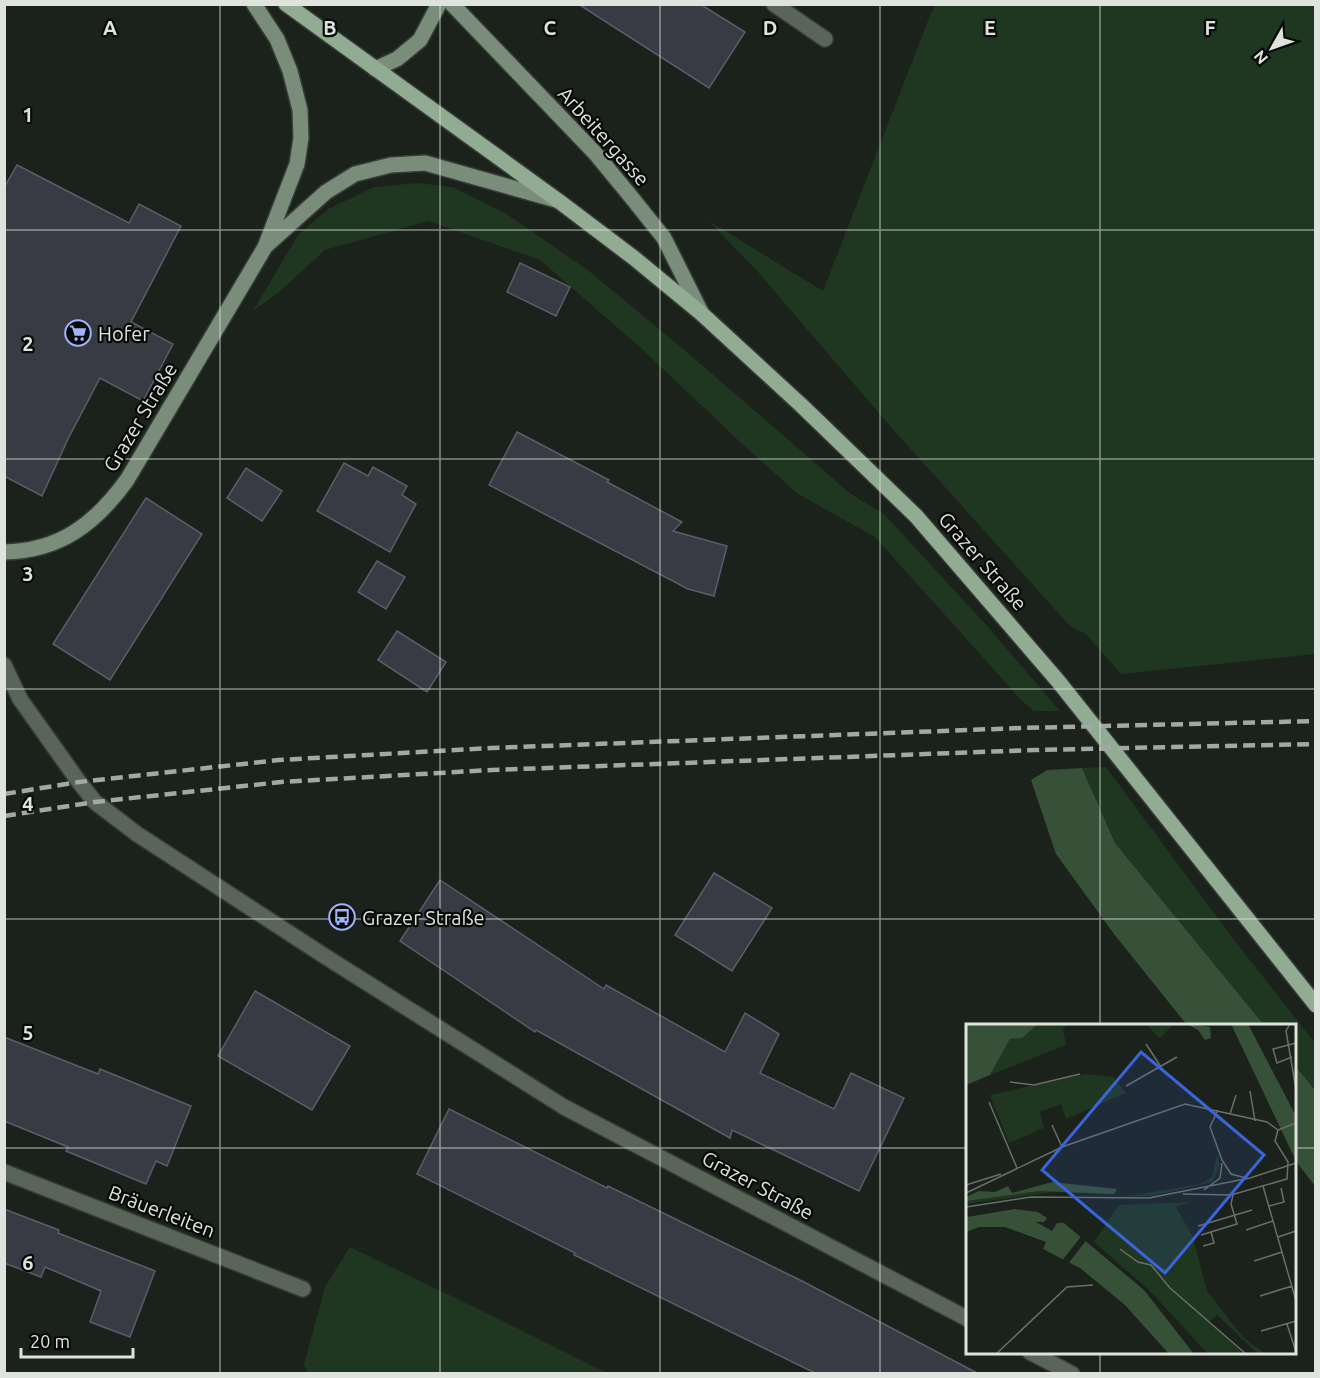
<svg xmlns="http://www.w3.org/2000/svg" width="1320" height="1378" viewBox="0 0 1320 1378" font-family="Ubuntu,sans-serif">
<rect width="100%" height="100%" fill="#1b211b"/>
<!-- green -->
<g fill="#1f3621">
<polygon points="936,5 1315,5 1315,654 1121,674 1086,634 1070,626 890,426 758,272 709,221 823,291 931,13"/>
<polygon points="417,183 453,187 505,213 589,271 688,353 851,494 884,514 988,627 1060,711 1034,711 1022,701 875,537 798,494 740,442 642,349 540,260 428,221 325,250 278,293 253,311 298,235 328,209 374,187"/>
<polygon points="1106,767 1231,936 1315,1043 1315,1090 1295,1064 1294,1026 1264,1025 1115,843 1082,768"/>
<polygon points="350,1247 511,1325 607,1373 307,1373 304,1364 325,1287"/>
</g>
<!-- forest -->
<g fill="#365138">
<polygon points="1082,768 1115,843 1264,1025 1187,1025 1114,934 1056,854 1031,780 1047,770"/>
<polygon points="1294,1064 1315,1090 1315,1186 1295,1160"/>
</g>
<!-- building -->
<g fill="#383b44" stroke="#5b5e68" stroke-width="1.5">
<polygon points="578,4 700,4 745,32 709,88"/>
<polygon points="17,165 129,223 139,204 181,226 131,322 173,344 143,401 100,378 68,439 42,496 4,476 4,188"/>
<polygon points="520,263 570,287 556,316 507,292"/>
<polygon points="517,432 609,480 607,482 682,522 673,531 727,546 714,596 688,589 489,485"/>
<polygon points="344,463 368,476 373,467 407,486 402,495 416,504 390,552 317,511"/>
<polygon points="246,468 282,491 262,521 227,498"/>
<polygon points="146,498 202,534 110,680 53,644"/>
<polygon points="377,561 405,577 386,609 358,592"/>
<polygon points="397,631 446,662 427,692 378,660"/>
<polygon points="714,873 772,908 732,971 675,935"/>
<polygon points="440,880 604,989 606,985 725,1052 745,1013 779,1034 760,1073 834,1109 851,1073 904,1098 859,1191 732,1130 730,1138 536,1030 535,1032 400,941"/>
<polygon points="255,991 350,1046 312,1110 218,1056"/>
<polygon points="4,1037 98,1074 100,1069 191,1106 167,1166 156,1161 146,1184 66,1151 68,1147 4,1121"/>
<polygon points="449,1109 607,1188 608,1186 802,1281 979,1374 817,1374 574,1255 575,1253 417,1174"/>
<polygon points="4,1209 59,1230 58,1233 155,1271 130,1337 90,1322 101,1291 45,1267 41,1277 4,1263"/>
</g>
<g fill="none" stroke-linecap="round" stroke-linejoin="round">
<!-- lane casing -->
<g stroke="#363c36" stroke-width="18">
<polyline id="lane" points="774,4 825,39"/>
</g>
<!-- street casing -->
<g stroke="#363c36" stroke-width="18">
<g id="street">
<polyline points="4,665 20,699 79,782 95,802 137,834 326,957 564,1107 968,1319"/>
<polyline points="4,1172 303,1289"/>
<polyline points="1030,1352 1072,1374"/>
</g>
</g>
<!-- secondary casing -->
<g stroke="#363c36" stroke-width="18">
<g id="secondary">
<polyline points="452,4 595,153 632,198 664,238 702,314"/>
<polyline points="375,69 397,59 420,40 439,4"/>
<polyline points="267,245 326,192 355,174 391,165 425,163 556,200"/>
<path d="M4 552C60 551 95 524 127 480L265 247 297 164 301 138 300 110 290 71 277 39 254 4"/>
</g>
</g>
<!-- primary casing -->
<g stroke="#363c36" stroke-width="18">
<polyline id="primary" points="286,4 560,202 634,258 702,314 801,405 916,516 1058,681 1316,1005"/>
</g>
<!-- lane -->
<use href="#lane" stroke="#596559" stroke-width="15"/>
<!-- street -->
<use href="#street" stroke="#596559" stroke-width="15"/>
<!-- secondary -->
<use href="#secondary" stroke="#798d7a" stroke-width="15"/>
<!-- primary -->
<use href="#primary" stroke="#92ab93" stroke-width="15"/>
<!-- rail -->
<g stroke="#a2a8a2" stroke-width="4.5" stroke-dasharray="12 6" stroke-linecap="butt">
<polyline points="4,794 79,782 279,760 491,748 1021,728 1316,721"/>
<polyline points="4,816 95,802 281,782 492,770 1035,750 1316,744"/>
</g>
</g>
<!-- grid -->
<path fill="none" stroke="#dee3de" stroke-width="1.5" stroke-opacity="0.55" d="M220 4V1374M440 4V1374M660 4V1374M880 4V1374M1100 4V1026M4 230H1316M4 459H1316M4 689H1316M4 919H1316M4 1148H968M1294 1148H1316M1100 1352V1374"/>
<!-- icons -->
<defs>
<g id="supermarket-ring" transform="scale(1.35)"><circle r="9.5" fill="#070a07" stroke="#a0b3fd" stroke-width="1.5"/><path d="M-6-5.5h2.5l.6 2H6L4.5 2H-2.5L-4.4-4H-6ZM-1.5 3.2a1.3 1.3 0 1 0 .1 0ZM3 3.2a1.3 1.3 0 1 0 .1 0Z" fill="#a0b3fd"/></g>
<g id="bus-ring" transform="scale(1.35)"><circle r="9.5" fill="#070a07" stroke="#a0b3fd" stroke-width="1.5"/><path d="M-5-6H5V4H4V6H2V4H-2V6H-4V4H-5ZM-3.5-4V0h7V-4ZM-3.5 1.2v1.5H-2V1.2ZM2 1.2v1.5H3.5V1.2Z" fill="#a0b3fd"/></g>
</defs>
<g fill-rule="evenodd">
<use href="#supermarket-ring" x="78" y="333"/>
<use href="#bus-ring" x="342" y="917"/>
</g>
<g text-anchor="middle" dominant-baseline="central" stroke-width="4.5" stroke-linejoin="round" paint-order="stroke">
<!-- street labels -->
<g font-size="20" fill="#dee3de" stroke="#070a07">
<text transform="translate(604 136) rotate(48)">Arbeitergasse</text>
<text transform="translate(140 417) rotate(-59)">Grazer Straße</text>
<text transform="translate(983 561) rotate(49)">Grazer Straße</text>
<text transform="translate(758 1185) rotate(28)">Grazer Straße</text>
<text transform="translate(162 1211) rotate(21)">Bräuerleiten</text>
</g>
<!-- poi labels -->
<g font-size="20" fill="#dee3de" stroke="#070a07" text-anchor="start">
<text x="98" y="333">Hofer</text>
<text x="362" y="917">Grazer Straße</text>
</g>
</g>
<!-- overview -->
<g transform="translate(966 1024)">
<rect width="330" height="330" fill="#1b211b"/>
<path d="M72 0H102L97 5 100 21 24 51 44 15 56 13ZM179 0H208L194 14ZM120 50 147 53 160 69 100 95 95 80 74 88 78 104 43 119 24 71ZM251 131 254 140 247 158 186 172 155 173 234 160 246 153ZM73 167 139 168 148 170 87 168 0 180 2 176ZM225 178 210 183 227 213 241 267 277 313 300 330H292L251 291 243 298 278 330H242L183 266 128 218 153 181Z" fill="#1f3621"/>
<path d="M0 0H72L56 14 44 15 24 51 0 61ZM221 0 244 3 245 14 239 16 232 6ZM86 158 151 165 148 170 73 167 0 177V173L13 167 29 168 42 162 46 169Z" fill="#365138"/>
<path d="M265 0H282L330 92V137ZM49 185 72 188 81 194 78 198H70L86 207 91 199H98L178 266 228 330H203L159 281 114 244 77 225 80 218 39 203H13L0 208 1 193Z" fill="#365137"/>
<path d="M117 210 122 214 101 241 95 238Z" fill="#1b211b"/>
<path fill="none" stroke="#696f69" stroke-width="1.5" d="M324 0 320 7 330 65M180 20 195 43M326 33 311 39 307 25 330 19M44 58 68 61 114 50M160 62 211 33M284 67 289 97M23 78 51 144M252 86 244 103 256 136 265 150 280 154M264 90 270 71M86 101 96 123M312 106 330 99M284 154 330 139M0 161 35 150M297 162 330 277M238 166 254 154 256 139M0 169 96 123 219 80 301 98 312 106M217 170 265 171 321 155 322 138 309 117 312 106M303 182 318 178 315 164M0 183 65 173 183 174 284 154M232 202 286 186M280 206 307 197M235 211 271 200 265 180 267 171M312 213 330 207M237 222 248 219 245 208M154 225 172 238 185 241 204 264 280 330M288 237 316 228M294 272 326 262M321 300 330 328M295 307 330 297M30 330 101 263 127 261"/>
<path fill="#3a64d9" fill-opacity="0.15" stroke="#3a64d9" stroke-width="3" d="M175 28 298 131 199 249 76 146Z"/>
<rect width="330" height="330" fill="none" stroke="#dee3de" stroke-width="3"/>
</g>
<g font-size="20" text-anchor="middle" font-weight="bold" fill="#dee3de" stroke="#070a07" stroke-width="4.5" stroke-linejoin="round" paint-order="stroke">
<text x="110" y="35">A</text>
<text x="330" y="35">B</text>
<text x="550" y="35">C</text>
<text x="770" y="35">D</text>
<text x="990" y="35">E</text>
<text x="1210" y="35">F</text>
<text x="28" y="122">1</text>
<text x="28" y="351">2</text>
<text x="28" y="581">3</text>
<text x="28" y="811">4</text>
<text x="28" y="1040">5</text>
<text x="28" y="1270">6</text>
</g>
<!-- border -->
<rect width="1320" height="1378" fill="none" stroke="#dee3de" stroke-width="12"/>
<!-- north arrow -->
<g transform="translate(1272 48) rotate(230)" stroke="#070a07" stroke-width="4.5" paint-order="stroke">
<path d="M0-4.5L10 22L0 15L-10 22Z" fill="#dee3de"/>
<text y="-9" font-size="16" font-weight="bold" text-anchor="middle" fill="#dee3de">N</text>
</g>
<!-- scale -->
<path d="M21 1348v9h112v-9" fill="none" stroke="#dee3de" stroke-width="3"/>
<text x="30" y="1348" font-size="18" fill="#dee3de" stroke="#070a07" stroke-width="4.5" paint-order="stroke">20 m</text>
</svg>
